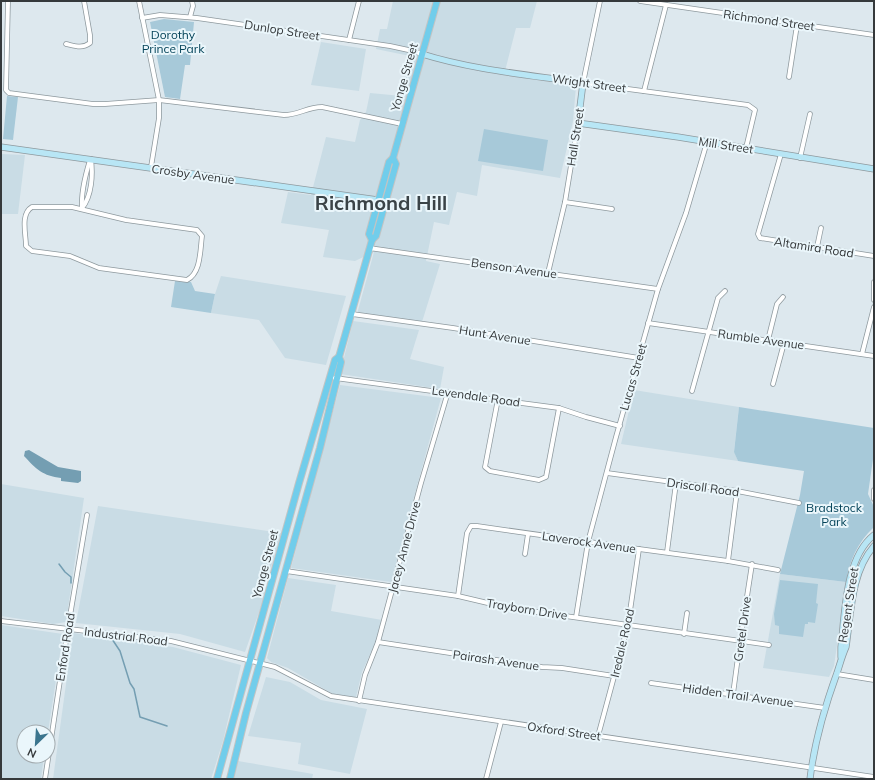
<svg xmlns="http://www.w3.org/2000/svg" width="875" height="780" viewBox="0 0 875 780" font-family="Mulish,sans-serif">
<rect width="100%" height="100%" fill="#dde8ee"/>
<!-- built -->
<g fill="#c9dce5">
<polygon points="393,1 537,1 530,28 516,28 504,75 576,86 573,121 560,178 482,165 477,196 457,192 449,225 434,222 426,261 440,264 422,322 357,314 374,252 355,261 323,257 329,230 281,223 288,192 311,195 326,137 355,142 360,120 366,112 370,93 402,96 410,56 376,49 380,29 387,29"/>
<polygon points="321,42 366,49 359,91 311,85"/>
<polygon points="1,154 25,155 18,214 1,214"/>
<polygon points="221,276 346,296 326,365 285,358 259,320 211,313 215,294"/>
<polygon points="353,321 419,330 410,359 444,367 440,389 340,374"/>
<polygon points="340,385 441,398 391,582 291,568"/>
<polygon points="634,390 739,407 734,451 738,461 621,444"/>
<polygon points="1,484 84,498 66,622 53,624 1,616"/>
<polygon points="98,506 281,533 270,571 267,572 264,598 245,652 180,634 76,623"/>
<polygon points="780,574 846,582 834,666 829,677 763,668"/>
<polygon points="288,578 336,585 331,611 382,620 374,646 362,672 356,697 333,694 288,668 271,662 267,658"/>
<polygon points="1,625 63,634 48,732 24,732 24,756 44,756 41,779 1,779"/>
<polygon points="73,633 173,647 241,665 223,741 211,779 53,779"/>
<polygon points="266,677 290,682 321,700 367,709 350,774 298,764 301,743 248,736"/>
<polygon points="238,761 313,774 312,779 234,779"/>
</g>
<!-- green -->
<g fill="#a7c9d9">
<polygon points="164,19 194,22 190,65 185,65 180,99 165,97 150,22"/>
<polygon points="7,96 18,97 13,140 3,139"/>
<polygon points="484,129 548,140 543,171 478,161"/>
<polygon points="175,281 191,282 195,291 215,294 211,313 171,307"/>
<path d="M739 407 874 428V452L868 494 874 507V527C857 543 850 560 846 582L780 574 800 495 804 471 738 461 734 452Z"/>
<polygon points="780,580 818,584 816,603 818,604 815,623 808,622 808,624 805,624 803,637 779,634 779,626 775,625 774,614"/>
</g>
<!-- water -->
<path fill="#749eb2" d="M29 450 58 467 81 471V481L78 483 61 481V478C43 476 36 469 24 456L25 451Z"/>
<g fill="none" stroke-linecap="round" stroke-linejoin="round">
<!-- stream -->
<g stroke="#749eb2" stroke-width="1.5">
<polyline points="59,564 65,572 71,577 71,583"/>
<polyline points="112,639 120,651 130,683 134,689 140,717 167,726"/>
</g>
<!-- street casing -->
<g stroke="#8e999e" stroke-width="5.5">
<g id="street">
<path d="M8 1 6 90 9 93 93 104H105L159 100 284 115C299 115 307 107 322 107L402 124"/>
<polyline points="139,1 159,100 159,118 151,167"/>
<polyline points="600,1 583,83 748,105 755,110 746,148"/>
<polyline points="640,1 874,35"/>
<polyline points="190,17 193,6 192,1"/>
<polyline points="142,18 160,15 197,18 390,46 413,51 422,54"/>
<polyline points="349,40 359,1"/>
<path d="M66 44C75 46 82 49 90 43V35L84 1"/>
<polyline points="789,77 797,25"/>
<polyline points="644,91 666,5"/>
<polyline points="781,154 758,234 760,238 874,256"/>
<polyline points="800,158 810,114"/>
<polyline points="565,202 612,209"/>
<path d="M32 207H72L126 220 197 230 202 236C200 251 201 273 187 280L99 268 70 256 32 251 26 246C26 234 20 214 32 207Z"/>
<path d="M82 208C92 196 93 174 91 159"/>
<path d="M82 208C81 194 86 173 90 160"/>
<polyline points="817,247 821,228"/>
<polyline points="369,248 658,289"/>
<polyline points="548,273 565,202 578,123"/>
<polyline points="874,282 874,300"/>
<polyline points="352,314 453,328 639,358"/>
<polyline points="648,323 874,356"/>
<polyline points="768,340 777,304 783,297"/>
<polyline points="862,354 874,307"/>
<polyline points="335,378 559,408 586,417 620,426"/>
<polyline points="773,384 784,343"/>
<polyline points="692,391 718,298 725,291"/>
<polyline points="498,399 485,467 490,471 539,480 546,477 559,408"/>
<polyline points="607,473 737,491 799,503"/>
<polyline points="874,490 874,499"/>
<polyline points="667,552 676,483"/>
<polyline points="525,554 528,534"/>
<polyline points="728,561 737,491"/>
<polyline points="286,571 458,596 509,608 769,645"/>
<polyline points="458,596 467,533 471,526 477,526 639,549 728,561 778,570"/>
<polyline points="576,617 588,542 616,437 658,289 686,213 707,142"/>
<polyline points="1,621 171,641 275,667 331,696 874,777"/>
<polyline points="684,634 687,613"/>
<polyline points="378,642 542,667 562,668 614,676"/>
<polyline points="837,674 874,680"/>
<polyline points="651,683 825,708"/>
<polyline points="733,694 740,642 752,564"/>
<polyline points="359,701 365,675 378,642 421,483 448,392"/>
<polyline points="598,736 628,625 639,549"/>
<polyline points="45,779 68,628 87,515"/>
<polyline points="486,779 501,722"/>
</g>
</g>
<!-- secondary casing -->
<g stroke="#8e999e" stroke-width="7">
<g id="secondary">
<path d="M422 54C473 70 530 75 583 83L578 123 678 137 874 169"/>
<polyline points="1,147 385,201"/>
<path d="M841 657V647C845 613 845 558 874 535"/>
<path d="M810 779C814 745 825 706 837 673 840 664 842 656 846 647 851 614 851 572 874 546"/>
</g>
</g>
<!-- primary casing -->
<g stroke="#c2c4c4" stroke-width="8">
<g id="primary">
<polyline points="372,240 369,234 389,162 393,158 437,1"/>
<polyline points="217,779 299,483 333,367 335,360 339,357 372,240 376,236 396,164 393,158"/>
<polyline points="230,779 246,713 320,448 341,362 339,357"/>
</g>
</g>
<!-- street -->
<use href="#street" stroke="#fff" stroke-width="4"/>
<!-- secondary -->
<use href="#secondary" stroke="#b8e6f5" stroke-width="5.5"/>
<!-- primary -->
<use href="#primary" stroke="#71cdeb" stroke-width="6"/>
</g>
<g text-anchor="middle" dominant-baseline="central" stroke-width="4" stroke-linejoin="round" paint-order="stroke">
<!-- street labels -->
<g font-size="12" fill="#35393b" stroke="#eaf6fb">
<text transform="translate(769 20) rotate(8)">Richmond Street</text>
<text transform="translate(282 30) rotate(9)">Dunlop Street</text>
<text transform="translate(404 77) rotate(-74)">Yonge Street</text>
<text transform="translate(589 83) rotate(8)">Wright Street</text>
<text transform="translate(575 137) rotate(-81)">Hall Street</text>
<text transform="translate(726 145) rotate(9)">Mill Street</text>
<text transform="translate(193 174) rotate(8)">Crosby Avenue</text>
<text transform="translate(814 247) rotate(9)">Altamira Road</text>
<text transform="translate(514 268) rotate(8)">Benson Avenue</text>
<text transform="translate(495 335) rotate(9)">Hunt Avenue</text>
<text transform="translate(761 339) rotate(8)">Rumble Avenue</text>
<text transform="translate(633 377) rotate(-74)">Lucas Street</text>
<text transform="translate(476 396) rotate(8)">Levendale Road</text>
<text transform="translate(703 487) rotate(8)">Driscoll Road</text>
<text transform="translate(589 542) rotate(8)">Laverock Avenue</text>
<text transform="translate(404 547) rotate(-75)">Jacey Anne Drive</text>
<text transform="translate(265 564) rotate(-75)">Yonge Street</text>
<text transform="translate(848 605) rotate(-81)">Regent Street</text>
<text transform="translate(527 609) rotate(9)">Trayborn Drive</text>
<text transform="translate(742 629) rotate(-82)">Gretel Drive</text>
<text transform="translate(126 636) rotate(7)">Industrial Road</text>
<text transform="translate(622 643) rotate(-77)">Iredale Road</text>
<text transform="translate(65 647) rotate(-81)">Enford Road</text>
<text transform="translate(496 660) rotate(8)">Pairash Avenue</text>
<text transform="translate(738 695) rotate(8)">Hidden Trail Avenue</text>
<text transform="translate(564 731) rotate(8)">Oxford Street</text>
</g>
<!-- park labels -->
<g font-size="12" fill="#044359" stroke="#eaf6fb">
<text x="173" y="34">Dorothy<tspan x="173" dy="14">Prince Park</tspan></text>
<text x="834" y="507">Bradstock<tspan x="834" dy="14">Park</tspan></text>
</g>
<!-- town labels -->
<g font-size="20" font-weight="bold" fill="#3a4347" stroke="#eaf6fb">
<text x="381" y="202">Richmond Hill</text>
</g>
</g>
<!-- border -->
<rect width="875" height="780" fill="none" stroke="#35393b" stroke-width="4"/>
<!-- north arrow -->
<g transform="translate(36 744) rotate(205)"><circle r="19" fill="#eaf6fb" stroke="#a2aaae"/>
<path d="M0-3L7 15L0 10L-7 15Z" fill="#3b758e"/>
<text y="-6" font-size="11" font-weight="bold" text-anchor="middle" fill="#35393b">N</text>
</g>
</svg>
